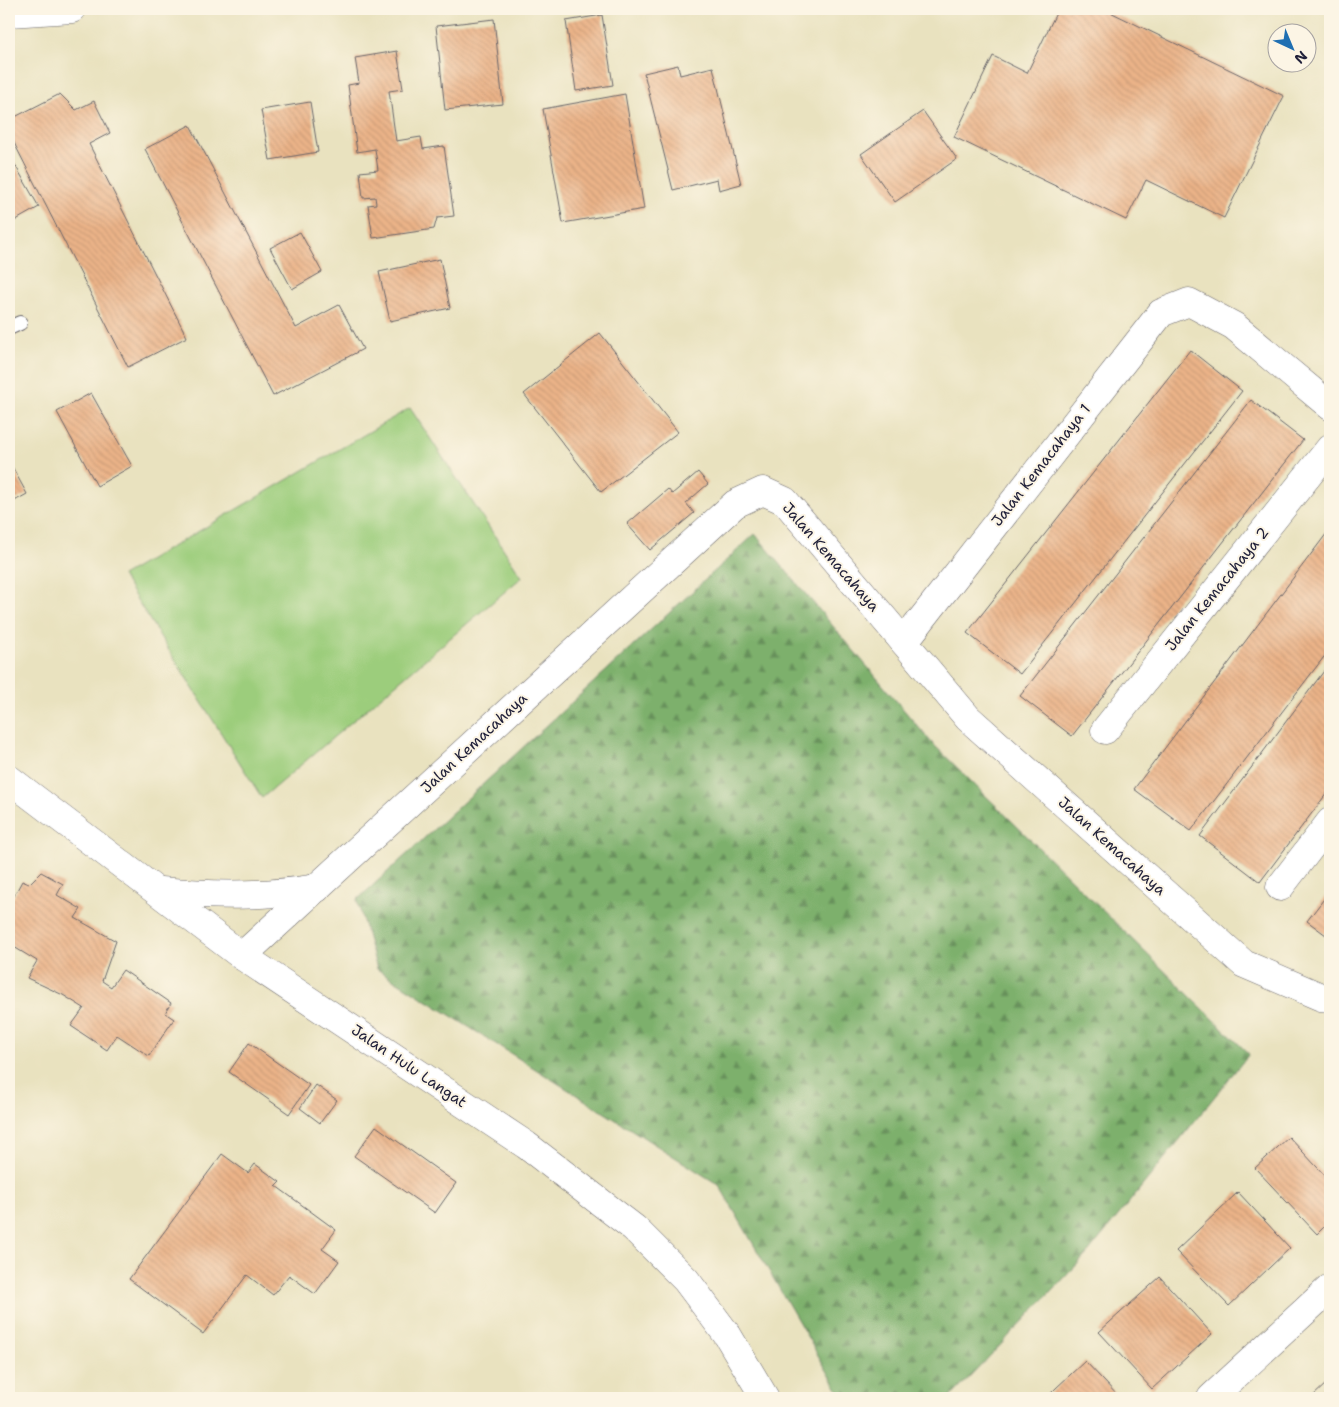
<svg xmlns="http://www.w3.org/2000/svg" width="1339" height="1407" viewBox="0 0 1339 1407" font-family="'Shantell Sans',sans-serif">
<defs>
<pattern id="forest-firs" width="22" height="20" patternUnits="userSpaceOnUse" patternTransform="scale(1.25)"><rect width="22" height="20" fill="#7db06c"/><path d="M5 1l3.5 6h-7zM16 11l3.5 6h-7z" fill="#668f5a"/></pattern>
<pattern id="building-back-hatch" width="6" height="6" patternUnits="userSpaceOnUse" patternTransform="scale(1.25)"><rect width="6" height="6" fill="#ebb388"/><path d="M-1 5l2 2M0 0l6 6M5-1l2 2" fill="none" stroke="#c99a76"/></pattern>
</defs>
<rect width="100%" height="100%" fill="#fcf5e5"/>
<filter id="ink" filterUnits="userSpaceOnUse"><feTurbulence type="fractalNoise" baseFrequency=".02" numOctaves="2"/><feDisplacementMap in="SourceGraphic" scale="10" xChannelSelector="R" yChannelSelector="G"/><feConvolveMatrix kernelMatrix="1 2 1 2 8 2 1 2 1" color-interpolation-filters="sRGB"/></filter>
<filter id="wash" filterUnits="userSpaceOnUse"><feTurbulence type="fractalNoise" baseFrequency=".0096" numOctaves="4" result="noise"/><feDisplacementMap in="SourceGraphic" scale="20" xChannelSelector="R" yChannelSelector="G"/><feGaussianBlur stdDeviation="1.12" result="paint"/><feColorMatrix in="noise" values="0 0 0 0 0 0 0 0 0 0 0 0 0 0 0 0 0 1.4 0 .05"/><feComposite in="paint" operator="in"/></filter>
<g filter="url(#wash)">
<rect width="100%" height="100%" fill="#e9e2bf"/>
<!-- forest -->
<polygon fill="url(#forest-firs)" stroke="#506954" points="755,534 931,742 1249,1054 1088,1253 950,1398 843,1398 719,1185 377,969 357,900"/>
<!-- park -->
<polygon fill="#9ccd7c" stroke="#5f785c" points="410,408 522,577 262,798 122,576"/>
<g id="blocks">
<!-- building -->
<g fill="url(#building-back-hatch)">
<polygon points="1058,9 1104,9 1284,96 1224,218 1146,180 1126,220 954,137 993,56 1027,73"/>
<polygon points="602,15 613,85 576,91 566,21"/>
<polygon points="494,19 503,104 445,110 436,26"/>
<polygon points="397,51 403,89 389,91 396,141 421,137 423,149 444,146 454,216 437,218 434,229 373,238 368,205 376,204 375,197 363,198 360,172 378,170 375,149 357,152 348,85 359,83 355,58"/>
<polygon points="678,65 680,75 713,67 741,184 719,190 717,179 673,190 644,73"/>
<polygon points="60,94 76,110 94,101 110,133 89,144 187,337 128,367 9,133 9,120"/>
<polygon points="625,94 644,209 563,223 543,109"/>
<polygon points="310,102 318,152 270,160 261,110"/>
<polygon points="923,111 957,159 895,202 861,154"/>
<polygon points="190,125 296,328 339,305 363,349 273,396 145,149"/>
<polygon points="10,156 39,207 9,224 9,157"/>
<polygon points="300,232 322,272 292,289 270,248"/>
<polygon points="440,259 450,308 390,321 379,272"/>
<polygon points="600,333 678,432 601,492 524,394"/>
<polygon points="1190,350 1242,391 1020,674 967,633"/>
<polygon points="91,393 132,466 97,486 57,412"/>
<polygon points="1251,400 1303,440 1072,736 1020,696"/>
<polygon points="9,461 27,494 9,504"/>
<polygon points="698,472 708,484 686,503 694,513 650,550 627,524 668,489 672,494"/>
<polygon points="1330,529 1330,649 1191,831 1134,789"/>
<polygon points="1330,663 1330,789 1260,882 1200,836"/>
<polygon points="41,872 63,884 57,895 81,909 75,918 116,941 102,981 111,987 123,970 171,1003 165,1013 174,1019 149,1056 117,1035 107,1050 71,1026 84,1008 63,995 27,978 37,961 9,944 9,905 22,881 29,884"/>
<polygon points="1330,891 1330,938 1307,921"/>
<polygon points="249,1043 309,1085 289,1114 229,1072"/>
<polygon points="316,1085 337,1100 320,1123 300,1108"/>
<polygon points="376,1126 456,1183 435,1213 354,1156"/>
<polygon points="1289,1137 1330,1181 1330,1221 1317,1234 1255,1168"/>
<polygon points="222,1154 248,1173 255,1164 280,1182 276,1186 336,1230 322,1249 339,1261 315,1294 289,1275 273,1295 247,1275 203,1334 129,1279"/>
<polygon points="1238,1192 1290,1248 1229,1306 1176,1251"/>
<polygon points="1160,1277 1212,1334 1152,1389 1099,1332"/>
<polygon points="1085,1361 1120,1398 1046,1398 1056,1388"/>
<polygon points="1328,1382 1330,1384 1330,1398 1311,1398"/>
</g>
</g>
</g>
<g filter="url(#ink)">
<use href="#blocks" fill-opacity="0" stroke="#686569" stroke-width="1"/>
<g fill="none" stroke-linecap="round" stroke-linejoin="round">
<!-- service casing -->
<g stroke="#686569" stroke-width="16">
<polyline id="service" points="9,328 20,323"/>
</g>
<!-- minor casing -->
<g stroke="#686569" stroke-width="29">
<g id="minor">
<polyline points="9,13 72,9"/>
<polyline points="904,642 1161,313 1189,302 1234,326 1330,406"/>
<polyline points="1105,730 1330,448"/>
<polyline points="1280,887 1330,822"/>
<polyline points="1211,1398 1330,1288"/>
</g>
</g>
<!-- tertiary casing -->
<g stroke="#686569" stroke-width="29">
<polyline id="tertiary" points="242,956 735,504 763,491 785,501 968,718 1244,964 1321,997 1330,998"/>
</g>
<!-- secondary casing -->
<g stroke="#686569" stroke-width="29">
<g id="secondary">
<polyline points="9,779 242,956 526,1145 634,1228 686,1280 728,1336 765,1398"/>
<path d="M160 891C213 896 263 897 317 888"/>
</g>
</g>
<!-- service -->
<use href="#service" stroke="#fff" stroke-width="14"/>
<!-- minor -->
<use href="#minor" stroke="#fff" stroke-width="28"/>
<!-- tertiary -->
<use href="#tertiary" stroke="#fff" stroke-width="28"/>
<!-- secondary -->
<use href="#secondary" stroke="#fff" stroke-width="28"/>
</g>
</g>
<g text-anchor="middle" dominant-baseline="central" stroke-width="4" stroke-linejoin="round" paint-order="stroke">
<!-- street labels -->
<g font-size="15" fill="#22223b" stroke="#fcf5e5">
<text transform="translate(1041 465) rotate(-52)">Jalan Kemacahaya 1</text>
<text transform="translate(831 557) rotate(49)">Jalan Kemacahaya</text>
<text transform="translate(1217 589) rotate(-51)">Jalan Kemacahaya 2</text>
<text transform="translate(474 743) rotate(-43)">Jalan Kemacahaya</text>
<text transform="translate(1112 846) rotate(42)">Jalan Kemacahaya</text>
<text transform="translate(409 1066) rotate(34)">Jalan Hulu Langat</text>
</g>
</g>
<!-- margin -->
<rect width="1339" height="1407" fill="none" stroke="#fcf5e5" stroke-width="30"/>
<!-- north arrow -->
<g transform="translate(1292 48) rotate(136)"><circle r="24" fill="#fcf5e5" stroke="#a5a1a1"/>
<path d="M0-4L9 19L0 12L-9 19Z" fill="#1f6fb2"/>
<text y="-8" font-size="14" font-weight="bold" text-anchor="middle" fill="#22223b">N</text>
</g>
</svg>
